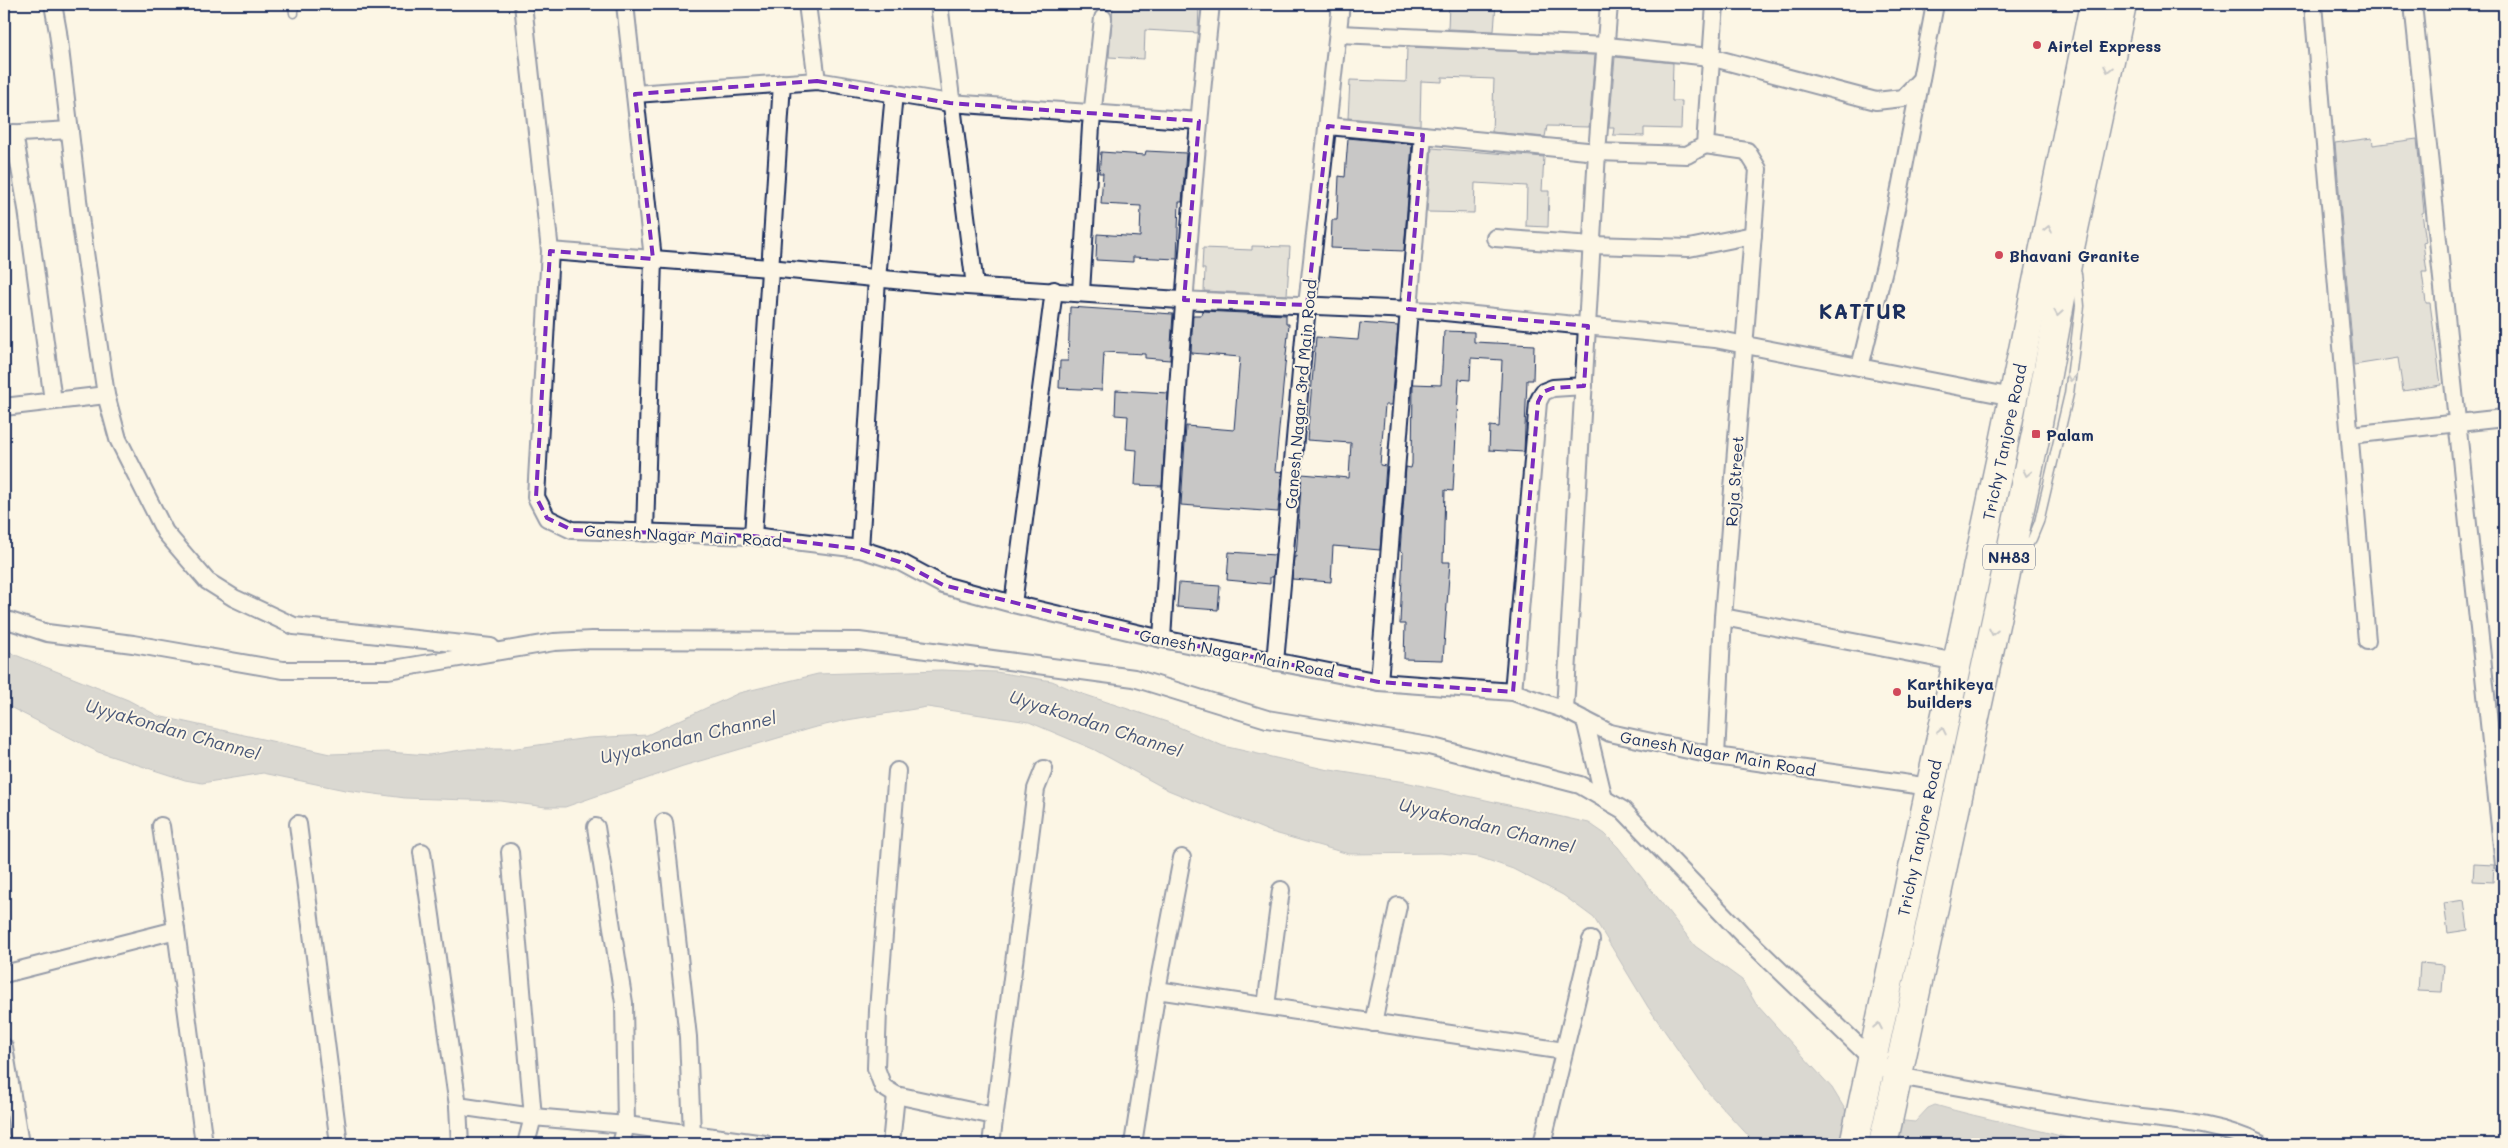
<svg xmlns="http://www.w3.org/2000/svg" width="2508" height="1148" viewBox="0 0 2508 1148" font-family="Mali,sans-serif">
<rect width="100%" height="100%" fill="#fcf5e5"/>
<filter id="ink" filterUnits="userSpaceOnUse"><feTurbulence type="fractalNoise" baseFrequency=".02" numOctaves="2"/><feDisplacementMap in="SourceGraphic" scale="10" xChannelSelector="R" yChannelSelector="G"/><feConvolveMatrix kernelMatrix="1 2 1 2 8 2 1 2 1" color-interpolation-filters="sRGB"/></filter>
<g filter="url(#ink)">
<!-- water -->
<path fill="#b2b4b8" stroke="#767f94" d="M4 646 13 654 128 700 158 716 330 754 387 752 429 755 469 749H510L588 738 647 735 739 693 818 674 941 670 996 672 1052 681 1080 693 1167 722 1223 746 1324 769 1405 782 1589 823 1605 834 1618 847 1695 946 1742 980 1756 1004 1832 1088 1846 1111 1854 1116 1915 1122 1928 1108 1935 1105C1986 1120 2038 1128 2088 1144H1756L1705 1089 1648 1007 1594 918 1563 895 1513 869 1479 857 1441 853 1349 854 1271 832 1168 790 1093 749 1029 722 927 707 847 720 812 728 683 766 565 807H546L501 801 405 798 345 790 263 773 202 783 185 780 98 752 4 704Z"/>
<!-- building -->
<g fill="#c8c7c6" stroke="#1b2f5e">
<polygon points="1175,4 1199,4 1198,33 1145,30 1144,59 1109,57 1113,6 1175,8"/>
<polygon points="1449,4 1496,4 1494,31 1448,29"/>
<polygon points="1407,47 1595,55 1589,127 1547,126 1545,137 1492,132 1494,79 1442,77 1442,82 1421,81 1420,125 1348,118 1350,80 1406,82"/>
<polygon points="1615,57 1673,63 1672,101 1682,101 1681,129 1644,128 1644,136 1613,135 1614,128 1609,128"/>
<polygon points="1348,138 1412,144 1404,251 1331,248 1332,220 1337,220 1339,176 1345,177"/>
<polygon points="2372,138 2373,145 2417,139 2424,212 2422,213 2426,242 2423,243 2427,272 2422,272 2426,303 2430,303 2441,385 2403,391 2398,358 2354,365 2335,143"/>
<polygon points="1432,148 1544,157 1542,191 1549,191 1548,227 1526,226 1527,186 1475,183 1474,213 1427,212"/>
<polygon points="1146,151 1186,153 1182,202 1179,202 1177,259 1133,257 1133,262 1096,260 1097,234 1140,237 1141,206 1101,204 1103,173 1099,173 1101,152 1145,155"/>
<polygon points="1252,246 1290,247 1287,295 1204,291 1205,269 1202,269 1203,248 1252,250"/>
<polygon points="1070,307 1173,314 1170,360 1145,358 1145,354 1104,352 1102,390 1059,388 1060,361 1068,361"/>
<polygon points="1203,311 1286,315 1286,324 1289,324 1275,471 1282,472 1278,512 1181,505 1186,426 1234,430 1240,357 1191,353 1193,315 1202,315"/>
<polygon points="1360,323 1398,326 1391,405 1385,405 1380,465 1386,466 1380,550 1333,546 1331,582 1292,579 1294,557 1296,557 1302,474 1349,478 1351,443 1307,440 1316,337 1358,340"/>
<polygon points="1444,331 1474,332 1474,342 1534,345 1533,380 1527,380 1524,452 1489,450 1490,426 1499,427 1502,360 1471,358 1470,380 1459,379 1453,491 1445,490 1443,562 1450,562 1443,660 1404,659 1405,624 1400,624 1403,552 1400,551 1406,467 1411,468 1412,464 1413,384 1441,385"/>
<polygon points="1116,390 1168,393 1162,486 1135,485 1137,450 1126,449 1128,416 1115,415"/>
<polygon points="1229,552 1275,555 1273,577 1270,577 1270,584 1227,580"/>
<polygon points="1179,583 1220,586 1218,610 1177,607"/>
<polygon points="2474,864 2494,865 2493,882 2473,881"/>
<polygon points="2464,900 2468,930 2448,933 2444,903"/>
<polygon points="2420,963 2444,965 2442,992 2418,991"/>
</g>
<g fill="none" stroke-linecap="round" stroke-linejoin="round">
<!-- lane casing -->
<g stroke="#1b2f5e" stroke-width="11">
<g id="lane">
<polyline points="293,4 294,13"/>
<polyline points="2019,558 2032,539 2039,522 2069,394 2080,306 2077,274"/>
</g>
</g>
<!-- street casing -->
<g stroke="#1b2f5e" stroke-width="20">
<g id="street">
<polyline points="53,4 58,32 81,225 106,395 118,439 165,532 207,581 234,598 294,626 491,647"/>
<polyline points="523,4 550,251 536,497 547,518 572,530 753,536 860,549 900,562 943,585 1013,604 1162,639 1379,682 1513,692 1565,710 1610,733 1716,756 1930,787"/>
<polyline points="625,4 653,259 645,533"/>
<polyline points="807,4 817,81"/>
<polyline points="939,4 975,286"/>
<polyline points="2313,4 2367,641"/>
<polyline points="2413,4 2504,865"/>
<polyline points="1339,34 1607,46 1710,57 1876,101 1903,98 1921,79 1935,4"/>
<polyline points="635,94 817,81 950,103 1199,121"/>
<polyline points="1328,126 1423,135"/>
<polyline points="14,133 27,209 53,401"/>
<polyline points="4,134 70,130"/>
<polyline points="1705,145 1747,151 1758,169 1723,617 1716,756"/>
<polyline points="1495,238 1592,245 1689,248 1753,235"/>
<polyline points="550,251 769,268 936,284 1180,300 1435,311 1715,339 2013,397"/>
<polyline points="1081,292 1091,126 1103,18"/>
<polyline points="1860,367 1886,261 1921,79"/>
<polyline points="4,407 106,395"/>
<polyline points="2350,435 2504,418"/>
<polyline points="753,536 782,83"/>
<polyline points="860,549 877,279 894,93"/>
<polyline points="1013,604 1054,290"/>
<polyline points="1723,617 1957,662"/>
<path d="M4 619 47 633 133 644 283 670H388L554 642 592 640 859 641 1134 678 1267 719 1429 746 1580 785 1623 810 1741 933 1872 1059 1898 1076C1964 1088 2030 1100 2097 1111 2150 1120 2211 1119 2260 1144"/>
<path d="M1162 639C1175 427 1188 215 1211 4"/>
<polyline points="1275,662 1307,305 1341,4"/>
<polyline points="1379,682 1423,135 1597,152 1687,155 1705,145 1715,4"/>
<polyline points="1513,692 1538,402 1543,392 1553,388 1584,386"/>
<polyline points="1565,710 1597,152 1609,4"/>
<polyline points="1585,720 1604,799"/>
<polyline points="897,771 878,1010 876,1068 883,1087 896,1095 994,1116"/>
<polyline points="298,824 339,1144"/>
<polyline points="161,826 176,930"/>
<polyline points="422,852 458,1106 533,1117 510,852"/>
<polyline points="4,974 176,930 204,1144"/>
<polyline points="1157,990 1564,1051"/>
<polyline points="1266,1006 1281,890"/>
<polyline points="1373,1023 1398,906"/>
<polyline points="4,1047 20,1144"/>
<polyline points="458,1106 460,1144"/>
<polyline points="691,1143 692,1134 765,1144"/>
<polyline points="526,1144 533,1117 626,1125 624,1003 596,827"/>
<polyline points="621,1144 626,1125 692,1134 688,1037 664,822"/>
<polyline points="891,1144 896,1095"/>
<polyline points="991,1144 1036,789 1044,769"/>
<polyline points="1133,1144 1157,990 1182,858"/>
<polyline points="1542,1144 1591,940"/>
</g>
</g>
<!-- highway casing -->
<g stroke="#1b2f5e" stroke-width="31">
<g id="highway">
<polyline points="1854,1144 2001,457 2094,4"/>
<polyline points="1883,1144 2036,434 2071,243 2122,4"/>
</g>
</g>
<!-- lane -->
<use href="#lane" stroke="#fcf5e5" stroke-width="8"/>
<!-- street -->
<use href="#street" stroke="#fcf5e5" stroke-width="16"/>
<!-- highway -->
<use href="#highway" stroke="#fcf5e5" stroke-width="28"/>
</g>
<!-- one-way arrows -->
<defs><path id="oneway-chevron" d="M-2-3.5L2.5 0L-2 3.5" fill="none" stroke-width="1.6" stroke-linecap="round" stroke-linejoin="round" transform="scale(1.25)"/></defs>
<g stroke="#8c92a2">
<use href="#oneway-chevron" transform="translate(2108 69) rotate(102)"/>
<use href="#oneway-chevron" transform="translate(2048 229) rotate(-78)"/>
<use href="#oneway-chevron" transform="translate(2058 313) rotate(100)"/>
<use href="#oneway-chevron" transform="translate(2071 378) rotate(96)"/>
<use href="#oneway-chevron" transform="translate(2027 473) rotate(102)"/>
<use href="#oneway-chevron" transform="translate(1993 632) rotate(102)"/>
<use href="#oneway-chevron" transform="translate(1942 731) rotate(-78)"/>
<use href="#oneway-chevron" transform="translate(1878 1026) rotate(-79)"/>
</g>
</g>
<!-- marked area -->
<path d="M0 0H2508V1148H0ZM817 81 950 103 1199 121 1184 300 1307 305 1328 126 1423 135 1408 309 1588 326 1584 386 1553 388 1543 392 1538 402 1513 692 1379 682 1162 639 943 585 900 562 860 549 753 536 572 530 547 518 536 497 550 251 653 259 635 94Z" fill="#fcf5e5" fill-opacity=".55" fill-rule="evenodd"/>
<path fill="none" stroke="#7b2cbf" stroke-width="4" stroke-dasharray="10 6" stroke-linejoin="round" d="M817 81 950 103 1199 121 1184 300 1307 305 1328 126 1423 135 1408 309 1588 326 1584 386 1553 388 1543 392 1538 402 1513 692 1379 682 1162 639 943 585 900 562 860 549 753 536 572 530 547 518 536 497 550 251 653 259 635 94Z"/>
<!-- markers -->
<g fill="#d1495b" stroke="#fcf5e5" stroke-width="2">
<circle cx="2037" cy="45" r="5"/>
<circle cx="1999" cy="255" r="5"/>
<rect x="2031" y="429" width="10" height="10" rx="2.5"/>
<circle cx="1897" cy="692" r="5"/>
</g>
<g text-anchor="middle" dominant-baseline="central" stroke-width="4" stroke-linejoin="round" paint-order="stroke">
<!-- shield labels -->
<rect fill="#fcf5e5" stroke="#5e6a86" stroke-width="1" x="1983" y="544.5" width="52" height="25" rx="4"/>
<g font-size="15" font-weight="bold" fill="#1b2f5e">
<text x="2009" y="557">NH83</text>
</g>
<!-- poi labels -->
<g font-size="16" font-weight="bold" fill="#1b2f5e" stroke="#fcf5e5" text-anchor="start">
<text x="2047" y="45">Airtel Express</text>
<text x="2009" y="255">Bhavani Granite</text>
<text x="2046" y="434">Palam</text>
<text x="1907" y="683">Karthikeya<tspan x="1907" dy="18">builders</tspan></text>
</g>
<!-- street labels -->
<g font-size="16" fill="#1b2f5e" stroke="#fcf5e5">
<text transform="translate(1300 394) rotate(-85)">Ganesh Nagar 3rd Main Road</text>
<text transform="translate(2004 442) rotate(-78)">Trichy Tanjore Road</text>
<text transform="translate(1734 481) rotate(-86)">Roja Street</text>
<text transform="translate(683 535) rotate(3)">Ganesh Nagar Main Road</text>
<text transform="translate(1237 653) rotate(11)">Ganesh Nagar Main Road</text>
<text transform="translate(1718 753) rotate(10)">Ganesh Nagar Main Road</text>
<text transform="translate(1919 838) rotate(-78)">Trichy Tanjore Road</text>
</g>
<!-- water labels -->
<g font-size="18" font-style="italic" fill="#485779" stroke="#fcf5e5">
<text transform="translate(1096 723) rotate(18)">Uyyakondan Channel</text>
<text transform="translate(173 729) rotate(16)">Uyyakondan Channel</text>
<text transform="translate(688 737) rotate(-13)">Uyyakondan Channel</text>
<text transform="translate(1487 825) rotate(14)">Uyyakondan Channel</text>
</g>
<!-- district labels -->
<g font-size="21" font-weight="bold" letter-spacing="1" fill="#1b2f5e" stroke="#fcf5e5">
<text x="1863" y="310">KATTUR</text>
</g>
</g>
<!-- margin -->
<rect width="2508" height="1148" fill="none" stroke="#fcf5e5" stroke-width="20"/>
<rect x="10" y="10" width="2488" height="1128" fill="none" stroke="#1b2f5e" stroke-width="2" filter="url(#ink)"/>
</svg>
